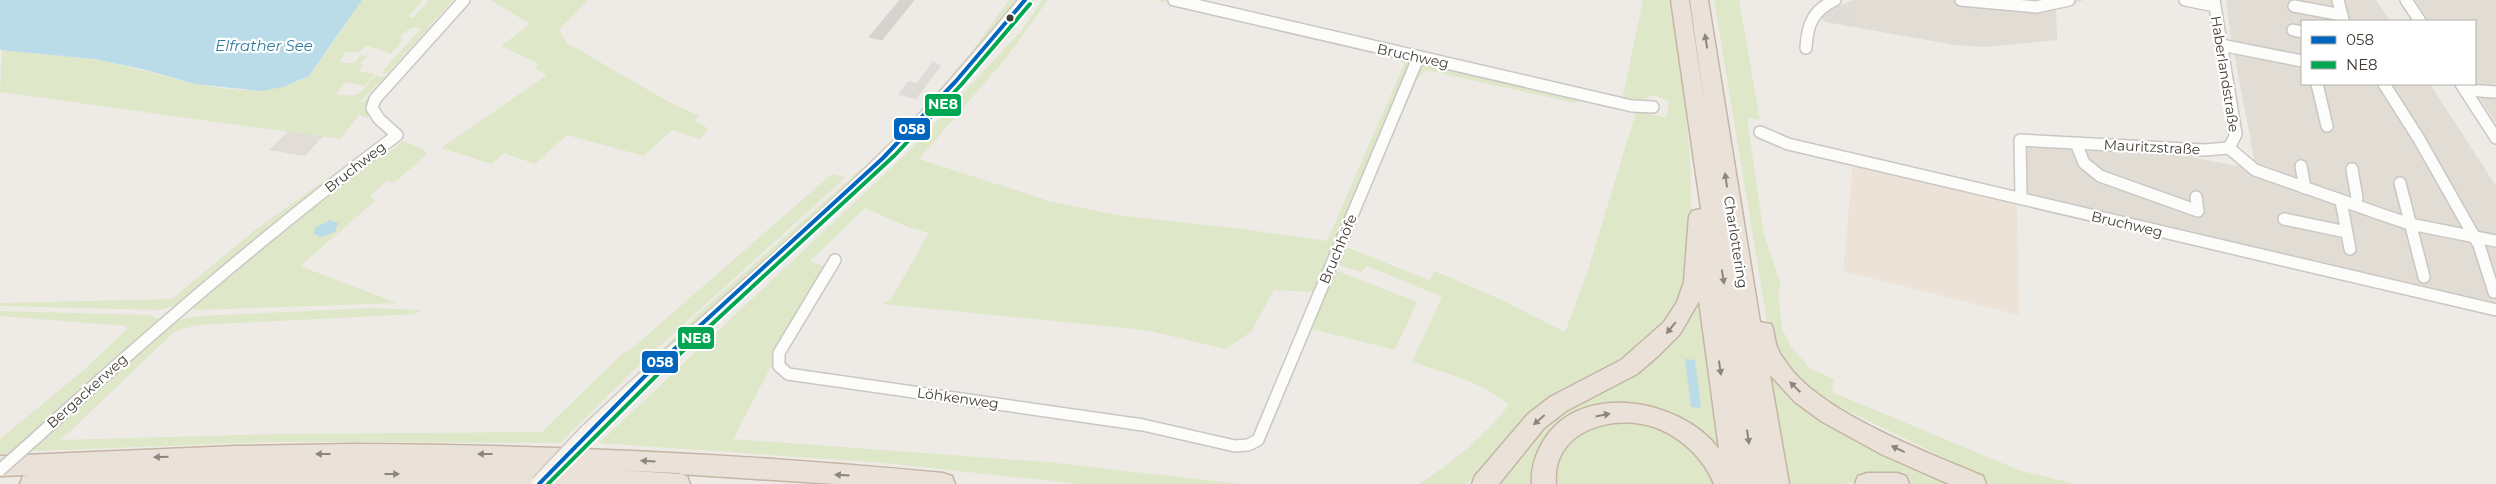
<svg xmlns="http://www.w3.org/2000/svg" width="2496" height="484" viewBox="0 0 2496 484" font-family="Montserrat,sans-serif">
<rect width="100%" height="100%" fill="#eeebe7"/>
<!-- residential -->
<g fill="#e1dcd4">
<polygon points="1853,0 2084,0 2056,9 2057,40 1985,47 1955,45 1825,22 1821,18 1832,9"/>
<polygon points="2226,0 2376,0 2390,21 2302,21 2302,84 2430,84 2496,186 2496,305 2025,195 2025,147 2186,156 2237,166 2254,158 2231,38"/>
<polygon points="2415,0 2496,0 2496,123 2470,84 2475,84 2475,21 2429,21"/>
</g>
<!-- commercial -->
<polygon fill="#ede2d7" points="1853,163 2017,201 2019,315 1843,271"/>
<!-- industrial -->
<polygon fill="#e1dcd8" points="288,132 323,136 305,156 269,150"/>
<!-- green -->
<g fill="#dee7c8">
<path d="M362 0H423L408 17 413 18 429 0H453L387 74 381 73 421 28C412 27 407 29 401 36L402 41 391 54 376 48 371 49V46H365L360 52H346L339 63H355L360 55 367 56 361 63 363 65 358 71 375 74 365 86 346 82 335 94C363 98 359 93 376 75L385 77 360 102 363 103 386 80 368 103V118L359 115 340 139 0 92 2 50C33 54 65 55 96 60 160 70 245 111 307 77 315 72 353 13 362 0Z"/>
<polygon points="491,0 588,0 559,30 567,43 669,102 699,116 695,121 709,129 700,139 672,130 644,156 567,135 535,164 504,153 492,164 441,148 547,75 534,68 539,64 501,46 530,24"/>
<polygon points="1009,0 1018,0 999,21 987,41 924,111 922,110 969,55"/>
<polygon points="1042,0 1048,0 1007,57 919,159 1049,201 1116,215 1243,229 1327,241 1403,67 1404,63 1382,53 1156,0 1164,0 1409,58 1414,64 1322,279 1313,292 1274,290 1251,332 1225,349 1145,330 883,304 891,299 929,233 908,227 865,208 810,261 824,266 733,439 1047,462 1242,484 1079,484 885,463 599,443 908,152 1022,30"/>
<path d="M1643 0H1671C1681 81 1698 167 1688 249 1687 260 1687 272 1684 282 1678 304 1665 325 1648 340 1618 367 1578 379 1545 402 1513 424 1495 457 1467 484H1419C1453 462 1484 437 1509 405 1483 382 1445 373 1412 362L1442 297 1367 266 1361 272 1335 264 1341 245 1429 280 1435 271 1504 301 1565 332 1587 273 1636 112 1666 117 1669 101 1653 95 1635 104 1622 100Z"/>
<path d="M1714 0H1739L1760 120 1747 118 1764 235 1781 284 1778 293 1782 328 1791 347 1811 369 1834 379 1832 392 2021 471 2076 484H1990L1947 459 1830 402C1811 390 1793 376 1782 356 1776 347 1774 337 1768 327Z"/>
<polygon points="1014,28 1016,28 961,90 883,170 606,427 604,426 896,154"/>
<polygon points="1426,63 1580,99 1575,103 1426,70 1417,79 1353,227 1416,70"/>
<polygon points="387,136 180,304 160,310 0,306 0,303 172,299 255,230"/>
<polygon points="403,141 425,150 426,155 394,183 387,181 369,197 376,200 300,266 397,303 196,310 190,308 191,304 384,149 391,151"/>
<polygon points="866,166 865,169 590,420 699,313 863,167"/>
<polygon points="832,174 846,177 642,362 560,443 272,442 33,451 34,447 32,446 172,321 200,316 371,308 421,310 416,314 197,325 174,332 61,440 277,434 542,432 623,353 630,350"/>
<polygon points="1332,269 1417,302 1395,350 1307,328"/>
<polygon points="1698,287 1723,458 1669,419 1574,421 1541,484 1492,484 1553,413 1620,375"/>
<polygon points="0,311 149,315 158,319 157,323 10,453 0,454 0,439 85,369 127,329 125,326 0,316"/>
<polygon points="1764,350 1776,372 1968,484 1913,484 1905,481 1867,479 1846,484 1784,484"/>
<path d="M1628 420 1660 427 1687 442 1721 484H1555C1559 434 1583 427 1628 420Z"/>
</g>
<!-- parking -->
<g fill="#dfdcd8">
<polygon points="1839,7 1856,11 1854,25 1830,20 1831,16 1827,13 1830,10 1837,11"/>
<polygon points="933,61 941,66 916,99 898,95 908,81 917,83"/>
</g>
<!-- water -->
<g fill="#badce9">
<polygon points="0,0 362,0 309,76 283,87 261,91 195,84 142,69 94,59 0,50"/>
<polygon points="330,220 338,223 335,232 321,237 314,234 315,228"/>
<polygon points="1685,359 1695,360 1701,408 1691,407"/>
</g>
<!-- building -->
<polygon fill="#d6d2ce" stroke="#d6d2cd" points="900,0 914,0 882,40 869,37"/>
<g fill="none" stroke-linecap="round" stroke-linejoin="round">
<!-- street casing -->
<g stroke="#cac7c3" stroke-width="14">
<g id="street">
<polyline points="1174,0 1632,106 1653,107"/>
<polyline points="1961,0 2036,7 2069,0"/>
<polyline points="2185,0 2215,6"/>
<polyline points="2214,0 2236,134 2229,148"/>
<polyline points="2338,0 2343,20"/>
<polyline points="2406,0 2420,21"/>
<polyline points="2294,6 2342,15"/>
<polyline points="2293,30 2302,32"/>
<polyline points="2221,45 2302,61"/>
<path d="M1806 48C1807 25 1813 10 1835 0"/>
<polyline points="2317,84 2327,126"/>
<polyline points="2384,84 2419,139 2479,245 2494,292"/>
<polyline points="2461,84 2496,138"/>
<polyline points="2465,90 2496,92"/>
<polyline points="1760,132 1788,144 2496,310"/>
<polyline points="2076,143 2084,163 2100,176 2198,211 2196,197"/>
<polyline points="2229,148 2255,170 2386,216 2410,224 2496,241"/>
<polyline points="2301,166 2305,188"/>
<polyline points="2352,169 2357,198 2355,205"/>
<polyline points="2400,183 2424,277"/>
<polyline points="2021,198 2020,140 2204,150 2229,148"/>
<polyline points="2341,201 2350,249"/>
<polyline points="2284,219 2346,232"/>
<polyline points="835,260 779,353 779,366 788,374 1143,425 1235,446 1248,445 1258,440 1418,58"/>
<path d="M37 437C153 331 271 229 397 135L379 119 372 108 375 99 464 0"/>
</g>
</g>
<!-- secondary casing -->
<g stroke="#cfcac1" stroke-width="3">
<path id="secondary" d="M1018 0H1032L982 63 876 175 594 437 588 440 582 437 579 432 582 427C693 320 815 224 921 112 955 76 986 38 1018 0Z"/>
</g>
<!-- highway casing -->
<g stroke="#c4b5a4" stroke-width="3">
<g id="highway">
<path d="M1671 0H1689L1706 114 1690 0H1708L1760 322 1771 324C1775 332 1774 341 1778 349 1780 355 1785 360 1788 365 1822 413 1929 453 1983 476L1986 484H1949L1881 454 1821 421 1795 402 1770 375 1789 484H1714C1704 459 1682 438 1657 428 1615 412 1551 430 1556 484H1532C1531 471 1534 459 1540 447 1573 379 1680 397 1719 449L1699 301 1680 334 1658 356 1637 374 1566 411 1544 428 1499 484H1472L1475 476 1528 414 1550 397 1621 360 1664 322 1677 302 1684 282 1689 216 1692 211 1701 209Z"/>
<path d="M354 444C551 445 747 454 943 473L952 476 955 484H836L617 470 678 473 687 476 690 484H20L23 476 27 475 0 476V456L236 446Z"/>
<polygon points="1867,473 1897,473 1906,476 1909,484 1855,484 1858,476"/>
</g>
</g>
<!-- street -->
<use href="#street" stroke="#fcfcfb" stroke-width="11"/>
<!-- secondary -->
<use href="#secondary" fill="#f5f2ed" fill-rule="evenodd"/>
<!-- highway -->
<use href="#highway" fill="#eae2d9" fill-rule="evenodd"/>
<!-- street-bridge casing -->
<g stroke="#cac7c3" stroke-width="14" stroke-linecap="butt">
<polyline id="street-bridge" points="0,470 37,437"/>
</g>
<!-- secondary-bridge casing -->
<g stroke="#cfcac1" stroke-width="19" stroke-linecap="butt">
<polyline id="secondary-bridge" points="539,484 588,432"/>
</g>
<!-- street-bridge -->
<use href="#street-bridge" stroke="#fcfcfb" stroke-width="11"/>
<!-- secondary-bridge -->
<use href="#secondary-bridge" stroke="#f5f2ed" stroke-width="16"/>
<!-- bus-1 casing -->
<g stroke="#fff" stroke-width="8">
<polyline id="bus-1" points="539,484 645,376 883,158 956,81 1025,0"/>
</g>
<!-- bus-2 casing -->
<g stroke="#fff" stroke-width="8">
<polyline id="bus-2" points="548,484 658,374 895,155 961,85 1030,4"/>
</g>
<!-- bus-1 -->
<use href="#bus-1" stroke="#0065bd" stroke-width="4"/>
<!-- bus-2 -->
<use href="#bus-2" stroke="#00a651" stroke-width="4"/>
</g>
<!-- one-way arrows -->
<defs><path id="oneway-solid" d="M-6-.8H1V-3.2L6.5 0L1 3.2V.8H-6Z" transform="scale(1.25)"/></defs>
<g fill="#8e867e">
<use href="#oneway-solid" transform="translate(1706 41) rotate(-99)"/>
<use href="#oneway-solid" transform="translate(1726 180) rotate(-98)"/>
<use href="#oneway-solid" transform="translate(1723 277) rotate(81)"/>
<use href="#oneway-solid" transform="translate(1671 328) rotate(129)"/>
<use href="#oneway-solid" transform="translate(1720 368) rotate(82)"/>
<use href="#oneway-solid" transform="translate(1795 387) rotate(-136)"/>
<use href="#oneway-solid" transform="translate(1603 415) rotate(-11)"/>
<use href="#oneway-solid" transform="translate(1539 420) rotate(139)"/>
<use href="#oneway-solid" transform="translate(1748 437) rotate(82)"/>
<use href="#oneway-solid" transform="translate(1898 449) rotate(-155)"/>
<use href="#oneway-solid" transform="translate(323 454) rotate(-180)"/>
<use href="#oneway-solid" transform="translate(485 454) rotate(-180)"/>
<use href="#oneway-solid" transform="translate(161 457) rotate(178)"/>
<use href="#oneway-solid" transform="translate(648 461) rotate(-177)"/>
<use href="#oneway-solid" transform="translate(392 474)"/>
<use href="#oneway-solid" transform="translate(842 475) rotate(-176)"/>
</g>
<!-- markers -->
<circle fill="#423b34" stroke="#fff" stroke-width="2" cx="1010" cy="18" r="4.5"/>
<g text-anchor="middle" dominant-baseline="central" stroke-width="4.5" stroke-linejoin="round" paint-order="stroke">
<!-- street labels -->
<g font-size="14" fill="#423b34" stroke="#fff">
<text transform="translate(1413 56) rotate(12)">Bruchweg</text>
<text transform="translate(2225 74) rotate(81)">Haberlandstraße</text>
<text transform="translate(2152 147) rotate(3)">Mauritzstraße</text>
<text transform="translate(355 167) rotate(-38)">Bruchweg</text>
<text transform="translate(2127 224) rotate(13)">Bruchweg</text>
<text transform="translate(1736 242) rotate(81)">Charlottering</text>
<text transform="translate(1338 249) rotate(-67)">Bruchhöfe</text>
<text transform="translate(87 391) rotate(-42)">Bergackerweg</text>
<text transform="translate(958 398) rotate(8)">Löhkenweg</text>
</g>
<!-- water labels -->
<g font-size="15" font-style="italic" fill="#347d9f" stroke="#fff">
<text x="264" y="45">Elfrather See</text>
</g>
</g>
<g stroke="#fff" stroke-width="2">
<rect x="924" y="93" width="38" height="24" rx="5" fill="#00a651"/>
<rect x="893" y="117" width="38" height="24" rx="5" fill="#0065bd"/>
<rect x="677" y="326" width="38" height="24" rx="5" fill="#00a651"/>
<rect x="641" y="350" width="38" height="24" rx="5" fill="#0065bd"/>
</g>
<g font-size="14" text-anchor="middle" font-weight="bold" fill="#fff">
<text x="943" y="109">NE8</text>
<text x="912" y="134">058</text>
<text x="696" y="343">NE8</text>
<text x="660" y="367">058</text>
</g>
<!-- legend -->
<rect x="2301" y="20" width="175" height="65" fill="#ffffff" stroke="#b3b1ae"/>
<rect x="2311" y="36" width="25" height="8" fill="#0065bd" stroke="#b3b1ae"/>
<text x="2346" y="45" font-size="15" fill="#423b34">058</text>
<rect x="2311" y="61" width="25" height="8" fill="#00a651" stroke="#b3b1ae"/>
<text x="2346" y="70" font-size="15" fill="#423b34">NE8</text>
</svg>
